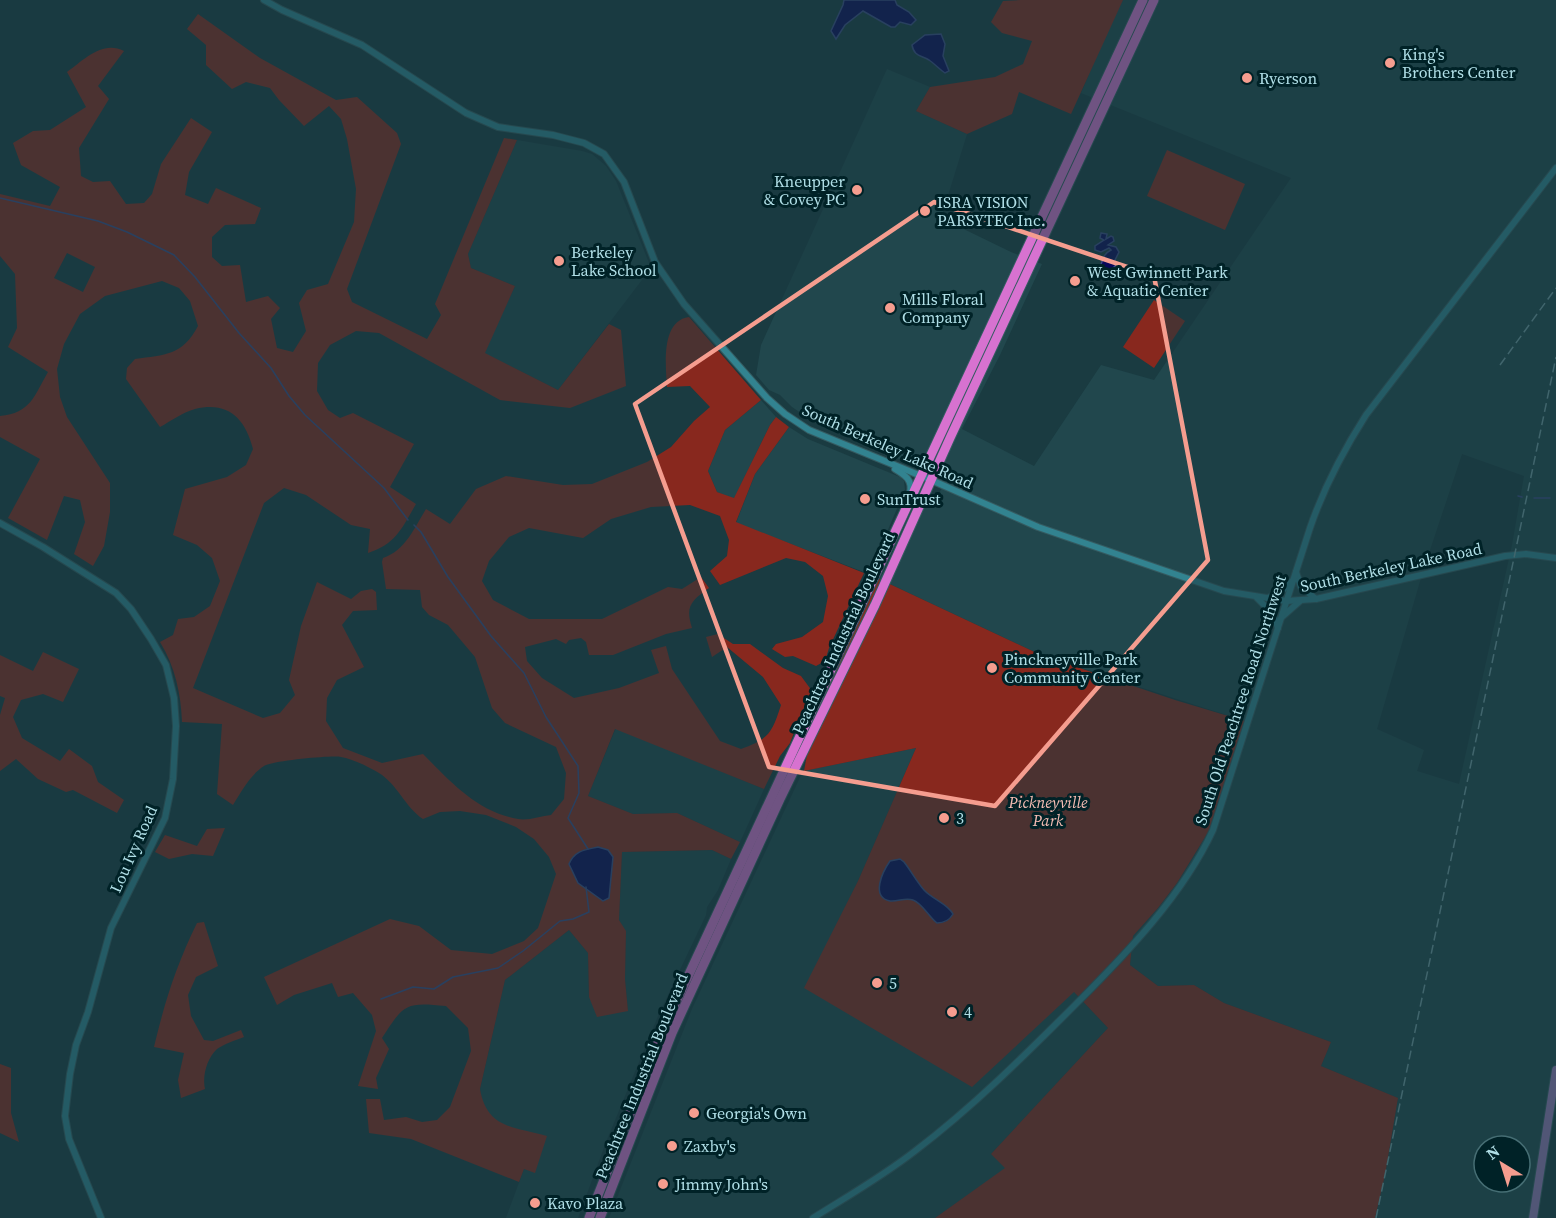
<svg xmlns="http://www.w3.org/2000/svg" width="1556" height="1218" viewBox="0 0 1556 1218" font-family="'Source Serif 4',serif">
<rect width="100%" height="100%" fill="#1a3b41"/>
<!-- built -->
<g fill="#21474d" fill-rule="evenodd">
<path d="M1123 0H1556V1081L1535 1218H1375L1385 1175 1398 1098 1321 1066 1331 1042 1224 1003 1194 985 1158 986 1130 965 1133 936 1158 908 1177 883 1210 829 1217 812 1245 721 1041 655 879 579 930 499 933 495 939 494 946 478 942 471 921 461 913 465 817 424 792 407 780 395 769 390 756 375 761 345 887 69 930 87 916 111 967 134 941 218 1011 252 1042 264 1000 355 962 429 1034 466 1101 365 1154 380 1291 178 1081 93 1112 21ZM1462 454 1524 476 1512 545 1459 784 1417 771 1424 750 1377 729 1423 571ZM1484 1146H1520V1182H1484Z"/>
<polygon points="517,140 582,151 592,154 606,166 616,181 651,268 558,390 484,353 515,286 471,268 468,254"/>
<polygon points="761,400 776,417 770,425 734,499 717,492 708,471 725,430"/>
<polygon points="789,427 808,439 900,477 904,481 905,490 869,574 736,523 755,474"/>
<polygon points="616,728 764,789 740,842 677,813 633,814 588,796"/>
<polygon points="916,748 858,881 805,988 1074,992 1108,1028 991,1154 1006,1168 935,1218 609,1218 692,1009 803,771"/>
<polygon points="712,850 731,859 718,890 707,907 706,915 658,1016 606,1142 578,1218 506,1218 524,1169 535,1172 483,1106 480,1089 505,980 569,930 588,953 589,997 628,1011 625,979 626,932 619,920 622,852"/>
</g>
<!-- green -->
<g fill="#88281e" fill-rule="evenodd">
<polygon points="1021,0 1123,0 1071,114 1019,92 1012,114 967,134 916,111 930,87 995,77 1023,64 1032,41 1002,33 991,22 1003,1"/>
<path d="M198 14 260 58 336 100 357 97 397 133 401 144 347 289 352 302 427 339 441 315 435 304 504 138 517 140 468 254 471 268 515 286 485 353 558 390 609 324 621 330 626 386 570 408 500 400 379 333 356 331 330 345 318 363 317 391 328 410 340 418 353 413 414 444 390 487 416 504C402 528 396 544 368 553L370 529 351 525 306 495 284 488 264 503 193 688 263 718 280 713 295 695 289 680 301 626 317 582 351 599 361 591 372 589 376 592 377 610 353 611 342 625 364 667 337 680 327 698 326 721 343 748 382 763 423 754C451 782 477 812 518 819 528 821 541 816 551 815L564 799 566 773 556 747 505 723 492 708 475 657 448 625 429 615 422 607 420 590 386 589 382 562 383 558C405 551 415 527 426 509L450 524 476 489 506 476 563 485 592 484 647 462 671 447 694 421 710 407 690 386 667 387C666 367 660 321 689 317L761 400 725 430 708 471 717 492 734 498 770 425 776 417 789 427 755 474 736 522 864 573 829 648 825 661 816 666 793 656 785 657 772 649 776 644 802 637 823 622 828 596 823 576 805 562 786 558 720 585 710 571 727 556 729 540 720 516 690 505 651 507 611 519 583 538 529 528 509 537 489 561 482 581 493 600 529 619H602L668 587 682 589 701 577 709 588C691 601 685 606 692 628L666 634 613 655H589L586 642 581 638 569 640 566 644 556 639 525 647 527 661 542 678 574 698 619 688 659 673 651 650 666 646 672 669 720 741 741 749C769 739 772 733 781 705L763 677 727 647 712 657 706 637 718 634 733 644H750L783 668 801 676 812 691 802 712 790 743 780 756 764 789 615 729 588 796 633 814 677 813 740 842 731 859 712 850 622 852 619 920 626 931 625 979 628 1011 597 1017 589 997 588 953 569 930 505 980 480 1089C487 1129 513 1126 547 1136L535 1173 524 1169 519 1182 411 1139 369 1133 366 1099H380L384 1120 406 1117 422 1122 437 1120 450 1107 471 1051 468 1028 446 1006C405 1002 404 1004 382 1038L389 1049 376 1078 378 1089 358 1086 376 1031 372 1015 353 993 338 997 332 983 294 995 277 1005 264 977 390 919 419 926 451 950 492 954 524 941 538 928 556 874 549 857 534 839 516 827 486 815 460 811 440 812 423 819C405 807 398 785 379 773 369 767 353 759 341 757 332 755 271 761 264 766 250 775 241 792 233 805L217 794 222 724 182 722C181 694 175 666 160 642L173 635 178 619 194 617 210 606 220 581 212 558 197 545 173 535 185 489 227 477 246 465 253 449C245 418 228 401 195 409 183 412 171 421 160 427L126 379 127 368 135 359C165 355 183 355 198 326L190 301 179 288 162 281 105 296 80 314 64 344 57 369 60 397 67 417 110 483V512L104 546 93 566 74 554 85 522 80 500 64 496 47 540 8 518 40 459 0 437V416C31 413 34 396 48 372L8 347 17 328 15 274 0 256V194L50 206 60 187 21 165 13 143 33 131 50 130 86 107 67 72C84 60 102 40 124 51L98 86 109 99 79 148 81 176 93 182 110 181 126 204 144 203 152 194 161 164 191 118 212 132 189 172 185 195 208 204 216 188 261 208 255 224 225 225 212 237V257L222 266 240 265 246 302 268 296 280 308 271 319 277 348 293 352 306 331 299 303 307 290 328 284 354 222 356 189 347 139 341 119 329 106 304 126 279 100 270 88 246 82 232 89 206 65V45L187 29ZM67 253 95 267 83 292 54 278Z"/>
<polygon points="1167,150 1245,184 1225,230 1147,196"/>
<polygon points="1154,300 1185,321 1154,368 1123,347"/>
<polygon points="879,579 1041,655 1175,700 1245,721 1217,812 1210,829 1177,883 1158,908 1133,936 1130,965 1158,986 1194,985 1224,1003 1331,1042 1321,1066 1398,1098 1385,1175 1375,1218 935,1218 1005,1168 991,1154 1108,1028 1074,992 972,1087 804,988 858,881 916,748 804,771 815,711"/>
<polygon points="43,652 79,669 63,702 43,694 21,700 13,717 22,738 60,761 69,749 92,766 98,782 124,800 117,813 73,790 66,792 38,779 16,759 0,771 0,715 5,698 0,696 0,655 33,671"/>
<polygon points="225,828 213,856 192,854 169,859 155,852 165,835 197,846 207,829"/>
<path d="M204 922 218 966 196 977 188 995 191 1016 204 1040 213 1041 241 1030 244 1037C236 1040 224 1044 217 1049 207 1058 202 1076 205 1089L181 1098 178 1080 184 1053 154 1047C165 1001 176 966 197 923Z"/>
<polygon points="0,1064 11,1068 11,1113 19,1142 0,1133"/>
</g>
<!-- water -->
<g fill="#090759" stroke="#3b4884" stroke-width="1.5">
<polygon points="844,0 895,0 897,5 909,12 916,20 911,25 900,22 895,27 891,27 863,11 845,25 836,39 831,31 843,5"/>
<path d="M941 34 945 44 943 56 949 71 945 73C939 69 935 64 929 60 920 55 914 56 912 45L925 35Z"/>
<path d="M1101 233 1107 234 1106 239 1111 236 1113 237 1114 241 1108 245 1116 247 1119 252 1115 260 1117 264 1106 275 1102 277 1096 274 1097 268 1100 267C1103 260 1103 254 1111 250L1109 248 1101 252 1095 250V246L1104 240 1100 238Z"/>
<path d="M598 847 608 850 613 857 609 898 603 901 578 883 569 864C575 850 585 850 598 847Z"/>
<path d="M900 859 904 862C911 871 917 882 924 890 932 899 948 904 953 914 949 921 944 923 937 923 929 917 922 903 913 900 905 897 898 902 890 901 870 897 883 871 890 861Z"/>
</g>
<g fill="none" stroke-linecap="round" stroke-linejoin="round">
<!-- stream -->
<g stroke="#3b4884" stroke-width="1.5">
<polyline points="0,198 98,221 127,232 174,255 195,277 239,333 271,368 289,396 305,415 384,488 408,520"/>
<polyline points="1518,496 1522,497"/>
<polyline points="1534,498 1550,498"/>
<polyline points="414,525 421,532 448,577 491,636 524,673 546,717 578,766 579,793 568,818 588,849"/>
<polyline points="381,999 413,987 434,989 453,977 498,968 523,951 560,921 573,919 589,912 586,887"/>
</g>
<!-- minor casing -->
<g stroke="#355b61" stroke-width="8">
<g id="minor">
<polyline points="264,0 282,10 362,45 466,113 498,127 553,135 584,143 604,154 624,182 655,262 684,304 767,398 785,414 809,430 931,480 1038,527 1224,591 1286,601 1316,599 1505,556 1526,554 1556,558"/>
<path d="M895 469C905 475 913 480 910 493"/>
<polyline points="0,523 43,547 116,593 131,609 151,639 166,665 174,698 176,726 173,779 165,818 111,928 88,1012 76,1045 70,1074 65,1116 69,1139 101,1218"/>
<polyline points="1296,572 1301,587 1316,599"/>
<polyline points="1257,598 1273,614 1278,628"/>
<polyline points="1268,598 1281,592 1291,582"/>
<polyline points="1283,616 1300,601"/>
<path d="M813 1218C848 1196 883 1176 915 1151 973 1107 1025 1055 1076 1004 1126 954 1183 895 1213 830L1310 528C1324 487 1343 451 1366 415L1556 168"/>
</g>
</g>
<!-- major casing -->
<g stroke="#355b61" stroke-width="10">
<polyline id="major" points="1533,1218 1556,1070"/>
</g>
<!-- highway casing -->
<g stroke="#355b61" stroke-width="11">
<g id="highway">
<polyline points="589,1218 663,1030 1143,0"/>
<polyline points="600,1218 672,1033 780,799 875,605 950,438 1154,0"/>
</g>
</g>
<!-- minor -->
<use href="#minor" stroke="#328390" stroke-width="6"/>
<!-- major -->
<use href="#major" stroke="#9579b6" stroke-width="8"/>
<!-- highway -->
<use href="#highway" stroke="#d772d0" stroke-width="9"/>
<!-- rail -->
<g stroke="#7099a0" stroke-width="1.5" stroke-dasharray="9 4.5" stroke-linecap="butt">
<polyline points="1500,365 1556,288"/>
<polyline points="1376,1218 1556,357"/>
</g>
</g>
<!-- marked area -->
<path d="M0 0H1556V1218H0ZM934 202 1154 276 1208 560 995 806 769 767 635 404Z" fill="#1a3b41" fill-opacity=".55" fill-rule="evenodd"/>
<path fill="none" stroke="#f59d8f" stroke-width="4.5" stroke-linejoin="round" d="M934 202 1154 276 1208 560 995 806 769 767 635 404Z"/>
<!-- markers -->
<g fill="#f59d8f" stroke="#002227" stroke-width="2">
<circle cx="1390" cy="63" r="6"/>
<circle cx="1247" cy="78" r="6"/>
<circle cx="857" cy="190" r="6"/>
<circle cx="925" cy="211" r="6"/>
<circle cx="559" cy="261" r="6"/>
<circle cx="1075" cy="281" r="6"/>
<circle cx="890" cy="308" r="6"/>
<circle cx="865" cy="499" r="6"/>
<circle cx="992" cy="668" r="6"/>
<circle cx="944" cy="818" r="6"/>
<circle cx="877" cy="983" r="6"/>
<circle cx="952" cy="1012" r="6"/>
<circle cx="694" cy="1113" r="6"/>
<circle cx="672" cy="1146" r="6"/>
<circle cx="663" cy="1184" r="6"/>
<circle cx="535" cy="1203" r="6"/>
</g>
<g text-anchor="middle" dominant-baseline="central" stroke-width="6" stroke-linejoin="round" paint-order="stroke">
<!-- poi labels -->
<g font-size="16" fill="#b0dfe7" stroke="#002227" text-anchor="start">
<text x="1402" y="54">King's<tspan x="1402" dy="18">Brothers Center</tspan></text>
<text x="1259" y="78">Ryerson</text>
<text x="845" y="181" text-anchor="end">Kneupper<tspan x="845" dy="18">&amp; Covey PC</tspan></text>
<text x="937" y="202">ISRA VISION<tspan x="937" dy="18">PARSYTEC Inc.</tspan></text>
<text x="571" y="252">Berkeley<tspan x="571" dy="18">Lake School</tspan></text>
<text x="1087" y="272">West Gwinnett Park<tspan x="1087" dy="18">&amp; Aquatic Center</tspan></text>
<text x="902" y="299">Mills Floral<tspan x="902" dy="18">Company</tspan></text>
<text x="877" y="499">SunTrust</text>
<text x="1004" y="659">Pinckneyville Park<tspan x="1004" dy="18">Community Center</tspan></text>
<text x="956" y="818">3</text>
<text x="889" y="983">5</text>
<text x="964" y="1012">4</text>
<text x="706" y="1113">Georgia's Own</text>
<text x="684" y="1146">Zaxby's</text>
<text x="675" y="1184">Jimmy John's</text>
<text x="547" y="1203">Kavo Plaza</text>
</g>
<!-- street labels -->
<g font-size="16" fill="#b0dfe7" stroke="#002227">
<text transform="translate(888 446) rotate(24)">South Berkeley Lake Road</text>
<text transform="translate(1391 567) rotate(-12)">South Berkeley Lake Road</text>
<text transform="translate(843 633) rotate(-65)">Peachtree Industrial Boulevard</text>
<text transform="translate(1240 700) rotate(-72)">South Old Peachtree Road Northwest</text>
<text transform="translate(133 849) rotate(-66)">Lou Ivy Road</text>
<text transform="translate(641 1076) rotate(-68)">Peachtree Industrial Boulevard</text>
</g>
<!-- park labels -->
<g font-size="16" font-style="italic" fill="#f3bbb2" stroke="#002227">
<text x="1048" y="802">Pickneyville<tspan x="1048" dy="18">Park</tspan></text>
</g>
</g>
<!-- north arrow -->
<g transform="translate(1502 1164) rotate(322)"><circle r="28" fill="#002227" stroke="#466e74" stroke-width="1.5"/>
<path d="M0-4.5L10 22L0 15L-10 22Z" fill="#f59d8f"/>
<text y="-9" font-size="16" font-weight="bold" text-anchor="middle" fill="#b0dfe7">N</text>
</g>
</svg>
